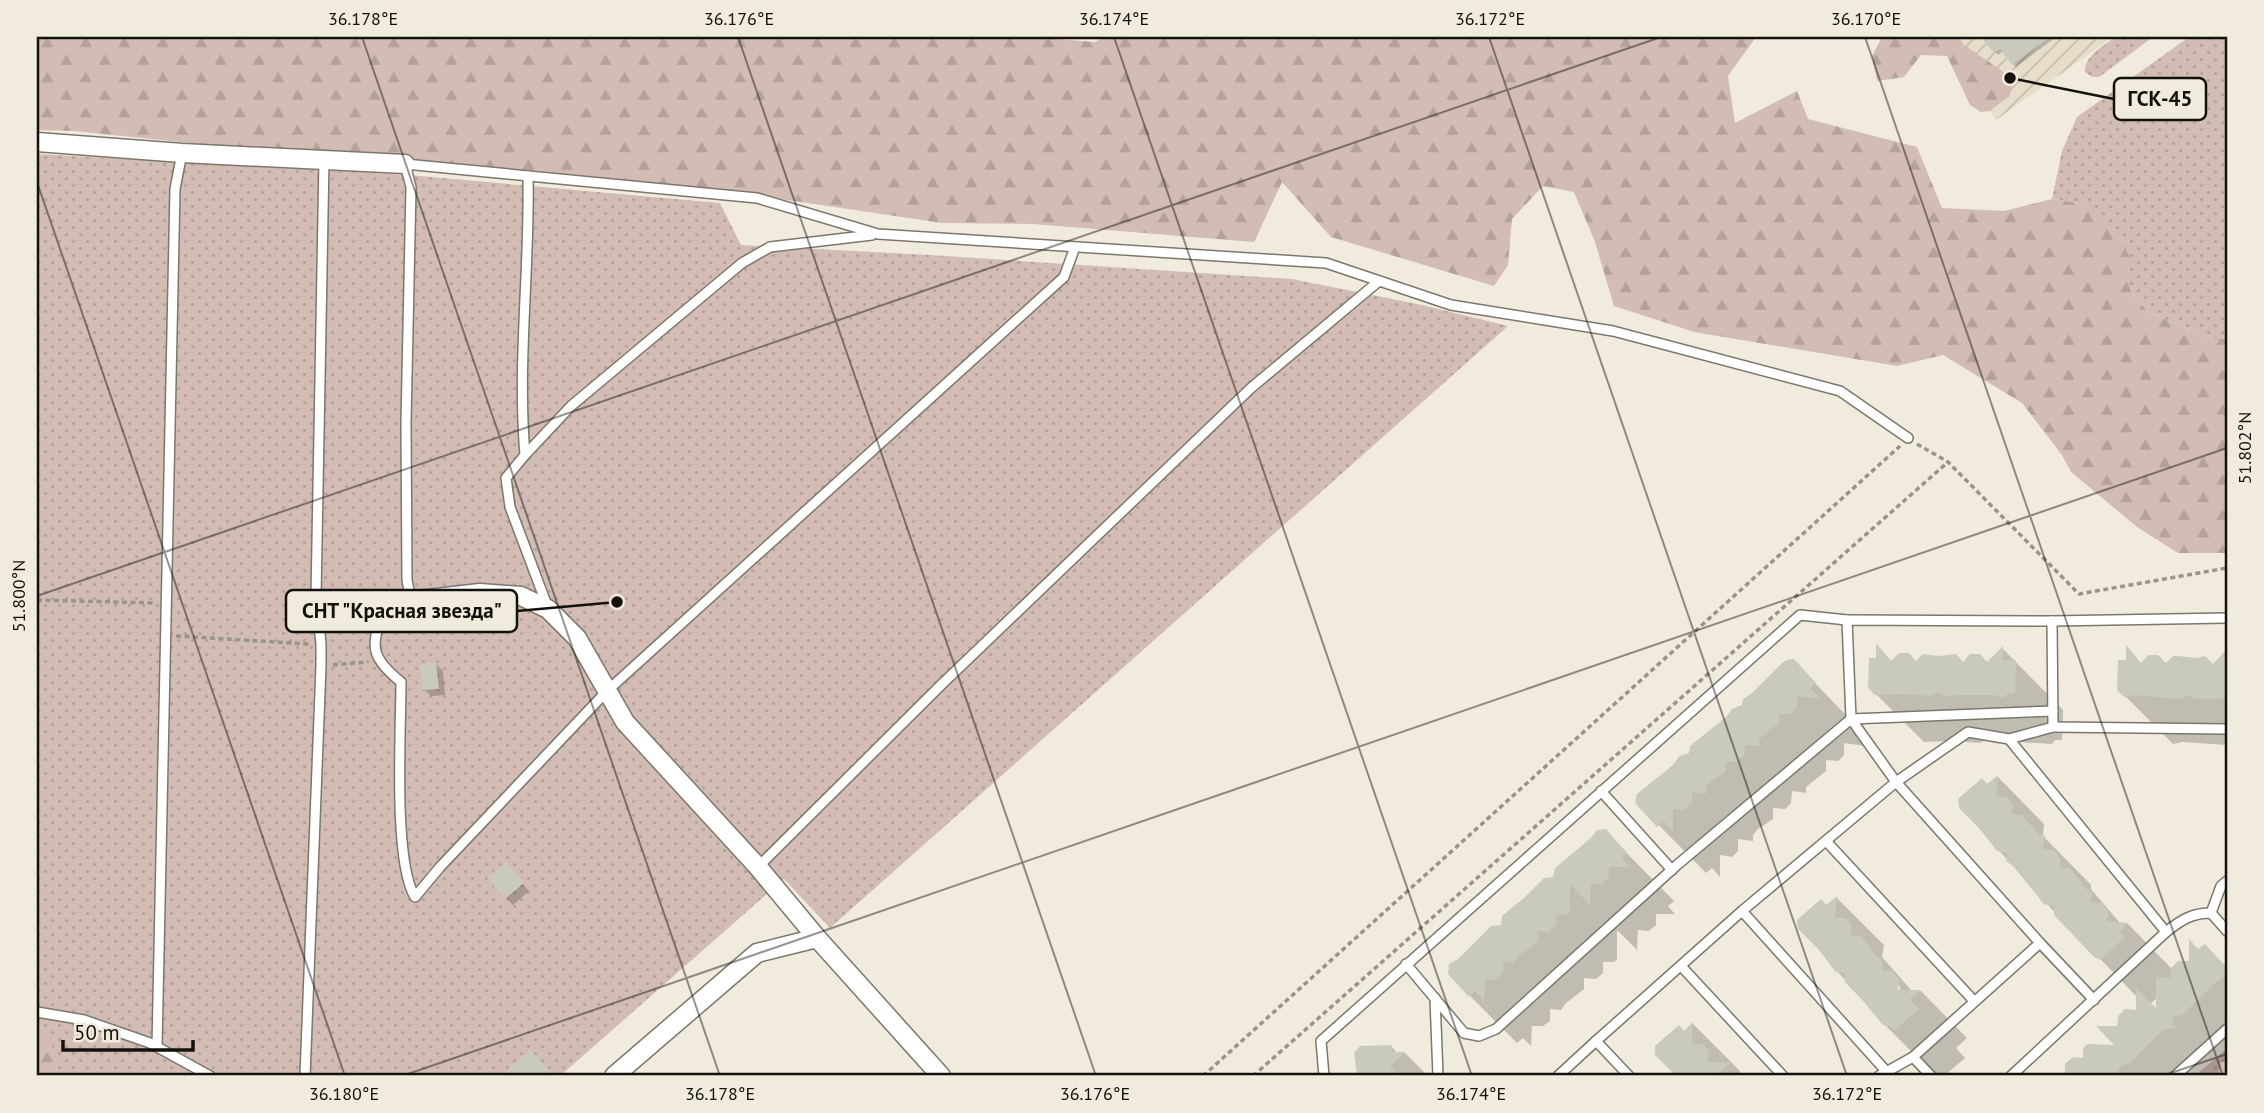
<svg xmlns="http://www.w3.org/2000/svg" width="2264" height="1113" viewBox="0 0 2264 1113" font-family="'PT Sans',sans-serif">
<defs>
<pattern id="industrial-furrows" width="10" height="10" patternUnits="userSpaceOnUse" patternTransform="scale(1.75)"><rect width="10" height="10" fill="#e7deca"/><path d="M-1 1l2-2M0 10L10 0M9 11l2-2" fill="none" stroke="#c5bdac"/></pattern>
<pattern id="grass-dots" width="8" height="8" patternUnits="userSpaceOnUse" patternTransform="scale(1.75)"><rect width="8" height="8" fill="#d2bcb4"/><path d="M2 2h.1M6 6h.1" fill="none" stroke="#b3a19a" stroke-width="1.8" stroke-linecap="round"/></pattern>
<pattern id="forest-firs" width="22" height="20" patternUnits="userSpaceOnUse" patternTransform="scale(1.75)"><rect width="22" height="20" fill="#d2bcb4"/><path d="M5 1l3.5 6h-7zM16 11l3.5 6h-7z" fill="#b3a19a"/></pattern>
</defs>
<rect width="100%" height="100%" fill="#f1ebde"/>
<!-- industrial -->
<polygon fill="url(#industrial-furrows)" points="1937,37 2113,37 1996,120"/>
<!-- grass -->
<g fill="url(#grass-dots)">
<path d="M2115 37H2153L2099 77H2092L2085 72C2084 56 2104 46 2115 37Z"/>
<polygon points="2189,37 2227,37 2227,339 2213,339 2148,312 2130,290 2130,257 2085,204 2052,199 2062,151 2077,117"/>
<polygon points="37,154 409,175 720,203 741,245 930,255 1292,279 1422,305 1508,326 830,928 784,879 560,1076 37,1076"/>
<polygon points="2227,1048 2227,1076 2195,1076"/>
</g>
<!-- forest -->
<g fill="url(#forest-firs)">
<polygon points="37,37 1031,37 1095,42 1106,37 1756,37 1728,76 1735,123 1797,91 1808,119 1917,147 1942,208 2004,211 2052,199 2085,204 2105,218 2130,257 2130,290 2148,312 2213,339 2227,339 2227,553 2178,553 2137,527 2071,472 2062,455 2022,403 1943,355 1897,366 1694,332 1614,306 1595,242 1574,192 1543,186 1512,219 1508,265 1494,286 1331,237 1282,182 1254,242 1033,224 942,223 747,194 657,183 483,166 209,145 74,131 37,130"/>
<polygon points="1882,37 1960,37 1963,44 2005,73 2012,84 2010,96 1989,111 1981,112 1970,105 1947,56 1921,55 1904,77 1877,81 1872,56"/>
<polygon points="37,1031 50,1035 59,1076 37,1076"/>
</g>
<!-- shadow -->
<g fill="#0003" fill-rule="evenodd">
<polygon points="1995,37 2056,37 2016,67 2003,51 1998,55 1988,42"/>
<polygon points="1878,647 1892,662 1988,664 2003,649 2063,710 2062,740 2055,740 2052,744 2003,741 1996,743 1986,739 1980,743 1952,741 1924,742 1869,687 1878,660"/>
<polygon points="2220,658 2227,658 2227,745 2182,742 2173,744 2119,690 2142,664 2213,666"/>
<polygon points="1794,661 1862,732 1856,737 1865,746 1844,743 1844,755 1838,761 1826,760 1826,771 1806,787 1806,793 1792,791 1791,803 1785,809 1773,808 1773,819 1758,829 1753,835 1753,841 1738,839 1738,851 1732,857 1720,855 1720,877 1712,868 1706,873 1637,803"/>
<polygon points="436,664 443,671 445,695 431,696 424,689"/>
<path d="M1998 777 2044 824 2043 836 2091 885V889L2107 908 2121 924H2128L2172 969 2191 963 2205 946 2227 968V1062H2221L2219 1073 2221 1075 2211 1076H2048H2067L2085 1059 2118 1047 2119 1028 2138 1011V998L2046 903 1961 808ZM2158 997V1012L2150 1004Z"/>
<polygon points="1605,831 1674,901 1668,906 1675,914 1656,914 1656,925 1649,931 1638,930 1637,950 1617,930 1617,959 1614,962 1603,962 1603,973 1596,979 1584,978 1584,989 1565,1004 1561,1010 1550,1009 1550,1021 1543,1026 1532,1026 1531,1046 1523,1038 1517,1043 1470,996 1502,927"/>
<polygon points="512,871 529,891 513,905 489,878"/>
<path d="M1837 898 1884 945 1882 957 1912 991H1921L1967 1038 1956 1048 1965 1058 1944 1076 1932 1072 1884 1024 1837 971 1827 907ZM1897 983 1900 987 1899 998H1896Z"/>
<polygon points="1693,1024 1740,1071 1740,1076 1678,1076 1657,1054"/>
<polygon points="1391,1046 1398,1054 1405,1053 1428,1076 1358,1076 1358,1063"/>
</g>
<!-- building -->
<g fill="#c9cabc">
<polygon points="1981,37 2050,37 2012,65 2000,49 1994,53"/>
<polygon points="1876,643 1891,661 1899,653 1909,653 1916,661 1923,654 1939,656 1956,654 1963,662 1970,654 1980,654 1987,662 2003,646 2003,660 2016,660 2015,693 2008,693 2004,698 1995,695 1955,695 1947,697 1937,692 1932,696 1903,694 1875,695 1868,688 1869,658 1876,658"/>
<polygon points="2126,645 2141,663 2148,655 2158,655 2166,663 2173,656 2178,656 2198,658 2205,656 2213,664 2227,649 2227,698 2196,699 2187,695 2181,699 2134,695 2124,697 2117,690 2118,660 2126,660"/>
<polygon points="1794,659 1816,683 1810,688 1821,699 1798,696 1797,707 1790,714 1779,714 1779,723 1759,739 1759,746 1745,745 1744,755 1737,762 1726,762 1726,771 1710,782 1706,787 1706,794 1692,792 1692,803 1684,810 1673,809 1673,832 1664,821 1657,827 1635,803 1637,794 1674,764 1679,756 1689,753 1690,746 1727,716 1732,709 1742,705 1743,699 1752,693 1781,664 1786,660"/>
<polygon points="436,662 439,689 422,690 420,664"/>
<polygon points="1998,775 1996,796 2006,797 2013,804 2012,814 2022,815 2039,835 2045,835 2043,849 2054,850 2060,858 2060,868 2070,868 2085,888 2092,893 2091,903 2101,903 2108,911 2107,921 2129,923 2119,931 2125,937 2100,960 2094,957 2054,915 2054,906 2044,904 2013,866 2006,861 2007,853 1997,851 1979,828 1959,808 1958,799 1982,778 1987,784"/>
<polygon points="1606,829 1627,853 1622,858 1631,867 1609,867 1609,877 1601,884 1591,883 1590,905 1570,884 1570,911 1566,915 1556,915 1556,925 1548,932 1537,931 1538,941 1518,957 1513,963 1503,962 1503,973 1495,980 1485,979 1484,1002 1475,991 1469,997 1448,974 1449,964 1458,959 1491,926 1501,925 1502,916 1524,898 1544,878 1553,877 1555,868 1591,838 1597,830"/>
<polygon points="506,862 524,883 505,899 487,878"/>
<polygon points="1837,896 1835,918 1845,918 1852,925 1851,936 1861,936 1877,957 1883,961 1882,971 1892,971 1899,979 1898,990 1921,990 1910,999 1919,1009 1894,1031 1891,1027 1883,1025 1865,1003 1845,982 1845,973 1836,972 1818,949 1798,929 1797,920 1821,899 1826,905"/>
<polygon points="2189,939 2198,949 2205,944 2227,968 2225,976 2217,981 2182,1015 2174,1016 2172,1024 2177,1028 2164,1029 2130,1063 2121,1066 2115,1076 2065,1076 2065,1064 2073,1057 2083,1058 2083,1048 2088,1044 2114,1045 2096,1026 2117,1026 2118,1016 2125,1009 2136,1010 2136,988 2156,1008 2156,977 2170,978 2171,968 2178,961 2189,961"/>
<polygon points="1693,1022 1692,1044 1703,1044 1709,1051 1708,1062 1731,1063 1715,1076 1676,1076 1655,1055 1655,1046 1679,1025 1684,1031"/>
<polygon points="1391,1045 1392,1052 1405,1052 1390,1067 1400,1076 1357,1076 1354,1053 1360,1046"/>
<polygon points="530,1050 554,1076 501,1076"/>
</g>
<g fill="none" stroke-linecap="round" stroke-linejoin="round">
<!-- service casing -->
<g stroke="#7c776b" stroke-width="12">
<g id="service">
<path d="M528 176C530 269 517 362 525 455L506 478 510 507 548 608"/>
<polyline points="525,455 571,406 742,263 770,247 872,235"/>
<polyline points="411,601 407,580 406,423 411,187 405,164 757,198 878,234 1326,263 1451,305 1613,331 1840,391 1908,438"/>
<path d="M384 604C374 644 365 653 401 682 401 729 393 862 415 897L440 867 607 691 1064 277 1075 247"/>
<polyline points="2052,621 2227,618"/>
<polyline points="2053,727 2227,729"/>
<polyline points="1601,791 1672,870"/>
<polyline points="1826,841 1974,1001"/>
<polyline points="758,867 940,686 1251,388 1379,281"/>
<polyline points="1742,911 1886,1071"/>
<polyline points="2211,913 2221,886 2227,881"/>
<path d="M2166 932C2181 920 2192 913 2211 913L2227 931"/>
<polyline points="2040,943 2094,1000"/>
<polyline points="1406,964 1464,1033 1479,1036 1496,1029 1677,865 1851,719 2053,711"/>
<polyline points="1681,966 1783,1076"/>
<polyline points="1435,998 1438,1076"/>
<polyline points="37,1012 84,1020 150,1043 210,1076"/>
<polyline points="157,1047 175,189 182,153"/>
<polyline points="1913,1057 1931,1076"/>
<polyline points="305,1076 321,666 321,644 316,597 324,160"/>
<polyline points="1324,1076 1321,1041 1800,615 1847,620"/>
<polyline points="1558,1076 1596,1041"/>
<polyline points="1629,1076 1596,1041 1742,911 1896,782 1968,732 2009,739 2166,932 2011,1076"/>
<polyline points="1879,1076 1913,1057 2040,943 1896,782 1851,719 1847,620 2052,621 2053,727 2009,739"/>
<polyline points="2175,1076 2227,1029"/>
</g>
</g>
<!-- minor casing -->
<g stroke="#7c776b" stroke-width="21">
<g id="minor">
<polyline points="37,142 182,153 405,164"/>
<polyline points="384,604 480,593 521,596 548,609 577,638 625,722 758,867 817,938 941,1076"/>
<polyline points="614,1076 757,953 817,938"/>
</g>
</g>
<!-- path -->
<g stroke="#98948a" stroke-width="3.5" stroke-dasharray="5 3.5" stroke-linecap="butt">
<polyline points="1917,444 1948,462 2079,594 2227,568"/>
<polyline points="37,600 154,603"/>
<polyline points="176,636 309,644"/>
<polyline points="333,665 367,662"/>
<polyline points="1203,1076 1900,446"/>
<polyline points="1253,1076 1948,462"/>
</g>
<!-- service -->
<use href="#service" stroke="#fff" stroke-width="9"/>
<!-- minor -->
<use href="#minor" stroke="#fff" stroke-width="18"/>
</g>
<!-- ticks -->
<path fill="none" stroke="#13110d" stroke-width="2" stroke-opacity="0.45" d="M362 37 720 1076M738 37 1096 1076M1114 37 1472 1076M1489 37 1847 1076M1865 37 2223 1076M37 182 345 1076M37 596 1661 37M402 1076 2227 448M2162 1076 2227 1054"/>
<!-- callouts -->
<path fill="none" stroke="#13110d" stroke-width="2.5" d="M2010 78L2114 99M617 602L517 611"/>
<g fill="#13110d" stroke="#f1ebde" stroke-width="2.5">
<circle cx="2010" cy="78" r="7"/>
<circle cx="617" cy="602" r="7"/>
</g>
<g fill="#f1ebde" stroke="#13110d" stroke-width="2.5">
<rect x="2114" y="78" width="92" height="42" rx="7"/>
<rect x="286" y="590" width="231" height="42" rx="7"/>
</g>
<g font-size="21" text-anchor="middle" font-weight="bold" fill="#13110d">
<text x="2160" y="106">ГСК-45</text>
<text x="402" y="618">СНТ "Красная звезда"</text>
</g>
<!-- border -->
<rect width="2264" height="1113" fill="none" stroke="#f1ebde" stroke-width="77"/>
<!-- scale -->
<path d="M63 1040v10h130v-10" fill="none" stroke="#13110d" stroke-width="3.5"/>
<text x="74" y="1040" font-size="21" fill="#13110d" stroke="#f1ebde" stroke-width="5" paint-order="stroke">50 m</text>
<rect x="38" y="38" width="2188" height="1036" fill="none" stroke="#13110d" stroke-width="2.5"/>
<g font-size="18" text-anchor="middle" fill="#13110d">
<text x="363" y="25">36.178°E</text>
<text x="739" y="25">36.176°E</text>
<text x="1114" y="25">36.174°E</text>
<text x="1490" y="25">36.172°E</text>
<text x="1866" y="25">36.170°E</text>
<text transform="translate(2245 448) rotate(-90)" y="6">51.802°N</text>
<text transform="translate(19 596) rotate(-90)" y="6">51.800°N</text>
<text x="344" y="1100">36.180°E</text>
<text x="720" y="1100">36.178°E</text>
<text x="1095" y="1100">36.176°E</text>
<text x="1471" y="1100">36.174°E</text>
<text x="1847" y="1100">36.172°E</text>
</g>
</svg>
